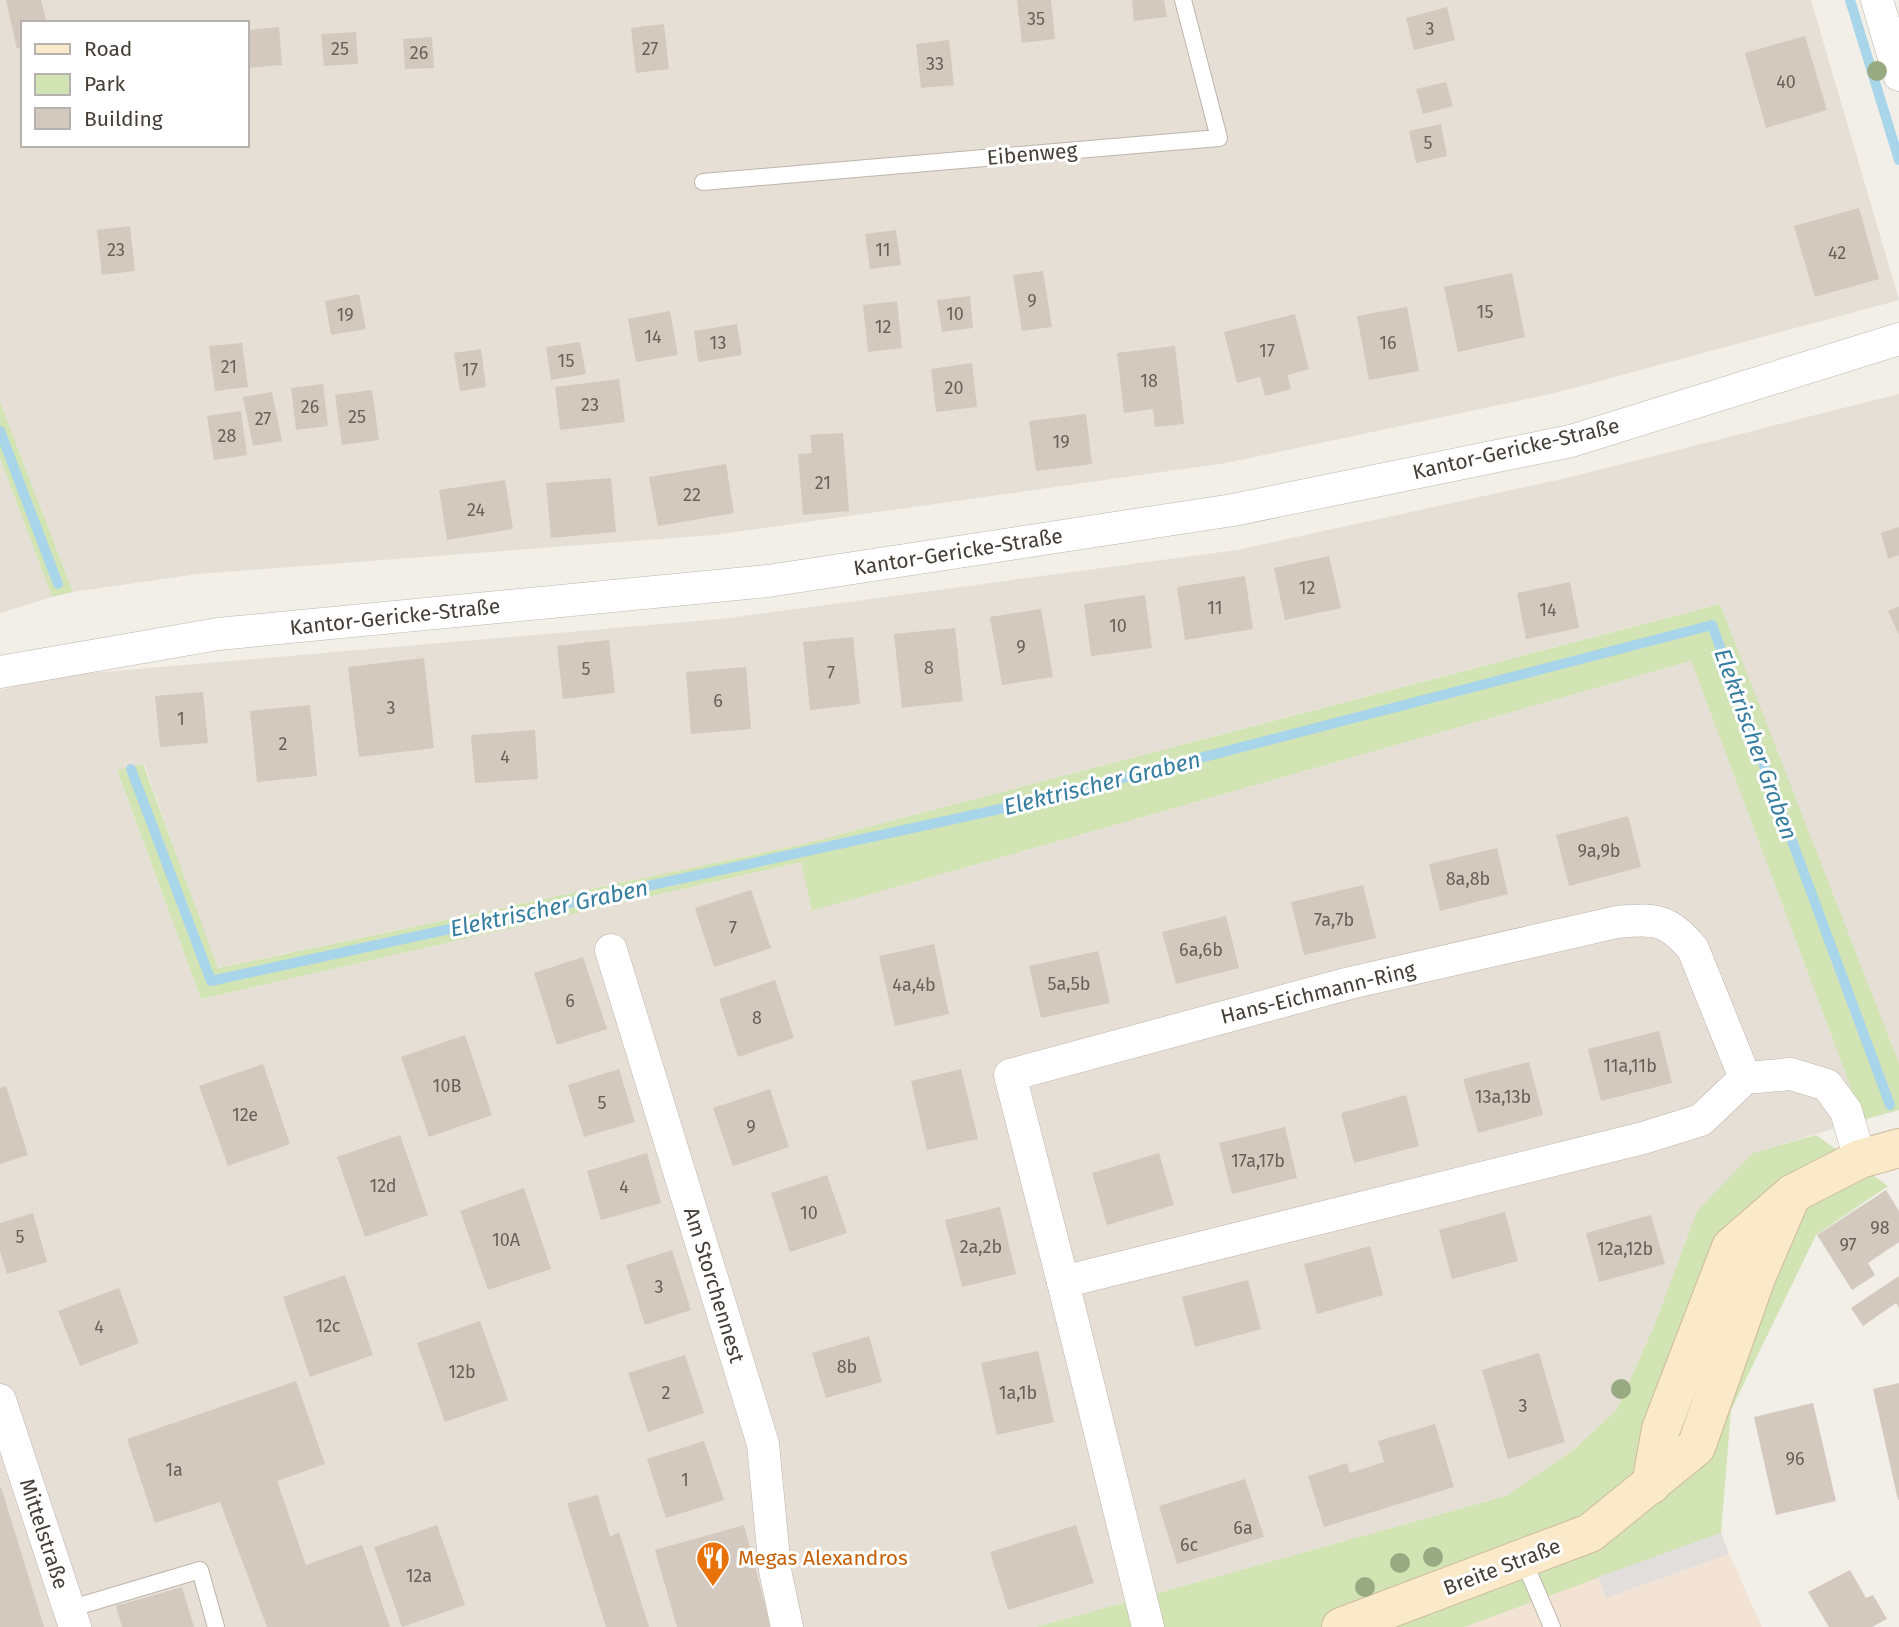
<svg xmlns="http://www.w3.org/2000/svg" width="1899" height="1627" viewBox="0 0 1899 1627" font-family="'Fira Sans',sans-serif">
<rect width="100%" height="100%" fill="#f2eee8"/>
<!-- residential -->
<g fill="#e6dfd6" fill-rule="evenodd">
<path d="M0 0H1811L1899 300 1555 393 1226 463 714 535 198 574 73 592 0 402ZM23 23H247V145H23Z"/>
<polygon points="1899,394 1899,1063 1719,604 799,845 217,968 144,764 117,771 201,999 802,862 812,911 1691,661 1863,1120 1753,1153 1655,1324 1617,1409 1576,1448 1506,1496 1036,1627 0,1627 0,690 56,676 720,619 1237,550 1571,477"/>
<polygon points="0,458 52,597 0,613"/>
</g>
<!-- commercial -->
<polygon fill="#f2e3d4" points="1729,1554 1762,1627 1464,1627 1598,1577 1606,1598"/>
<!-- green -->
<g fill="#d2e3b4">
<polygon points="0,402 73,592 52,597 0,458"/>
<polygon points="1720,604 1899,1063 1899,1110 1863,1120 1691,661 812,911 801,862 201,999 117,770 143,764 218,968 799,845"/>
<polygon points="1816,1135 1888,1186 1816,1235 1731,1410 1721,1533 1464,1627 1036,1627 1506,1496 1576,1448 1617,1409 1655,1324 1697,1211 1753,1153"/>
</g>
<!-- parking -->
<polygon fill="#e1dedc" points="1721,1533 1729,1554 1606,1598 1598,1577"/>
<g fill="none" stroke-linecap="round" stroke-linejoin="round">
<!-- stream -->
<g stroke="#a9d5ea" stroke-width="10">
<polyline points="1850,0 1899,160"/>
<polyline points="0,431 58,584"/>
<polyline points="131,769 211,981 1019,805 1712,625 1890,1105"/>
</g>
</g>
<!-- building -->
<g fill="#d3c9be">
<polygon points="6,0 41,0 47,23 23,23 23,47 17,49"/>
<polygon points="1017,0 1051,0 1055,39 1022,43"/>
<polygon points="1132,0 1164,0 1167,17 1134,21"/>
<polygon points="1447,7 1455,40 1414,50 1406,18"/>
<polygon points="664,24 669,69 636,73 631,28"/>
<polygon points="279,27 282,65 249,68 247,30"/>
<polygon points="356,32 358,64 324,66 321,34"/>
<polygon points="1805,36 1827,110 1766,128 1745,53"/>
<polygon points="432,37 434,68 405,69 403,39"/>
<polygon points="949,40 954,85 921,88 916,44"/>
<polygon points="1446,82 1453,106 1423,114 1416,89"/>
<polygon points="1441,124 1447,156 1416,163 1409,131"/>
<polygon points="1859,208 1879,279 1815,297 1794,226"/>
<polygon points="130,226 135,271 102,275 97,230"/>
<polygon points="896,230 901,265 870,269 865,234"/>
<polygon points="1043,271 1052,327 1022,331 1013,275"/>
<polygon points="1512,273 1525,337 1458,352 1444,287"/>
<polygon points="359,294 366,329 331,335 325,301"/>
<polygon points="970,296 973,328 942,332 937,300"/>
<polygon points="897,301 902,348 868,352 863,305"/>
<polygon points="1407,307 1419,371 1369,380 1357,316"/>
<polygon points="670,311 678,355 636,362 628,319"/>
<polygon points="1295,314 1309,369 1287,375 1291,389 1265,396 1260,377 1237,383 1224,332"/>
<polygon points="737,324 742,355 698,362 694,331"/>
<polygon points="580,342 586,374 551,380 546,347"/>
<polygon points="242,343 248,387 215,391 209,346"/>
<polygon points="1175,346 1184,424 1155,427 1153,409 1124,413 1117,353"/>
<polygon points="481,349 486,387 460,391 454,353"/>
<polygon points="972,363 977,407 936,412 931,369"/>
<polygon points="619,379 625,422 560,430 555,387"/>
<polygon points="323,384 328,426 296,430 291,388"/>
<polygon points="372,390 379,440 342,445 335,395"/>
<polygon points="272,392 282,441 253,446 243,397"/>
<polygon points="241,411 247,455 214,460 207,416"/>
<polygon points="1086,414 1092,464 1036,471 1029,421"/>
<polygon points="843,433 849,511 803,515 798,454 812,453 810,435"/>
<polygon points="726,464 734,513 658,526 649,477"/>
<polygon points="611,478 616,532 551,538 546,483"/>
<polygon points="505,480 513,529 447,540 439,490"/>
<polygon points="1899,527 1899,555 1888,559 1881,533"/>
<polygon points="1329,556 1341,608 1285,620 1274,568"/>
<polygon points="1245,576 1253,629 1185,640 1177,587"/>
<polygon points="1570,582 1579,628 1526,639 1517,593"/>
<polygon points="1145,595 1152,648 1091,656 1084,604"/>
<polygon points="1899,606 1899,635 1888,611"/>
<polygon points="1041,609 1053,677 1002,685 990,617"/>
<polygon points="955,628 963,701 902,708 894,634"/>
<polygon points="853,637 860,704 810,710 803,642"/>
<polygon points="609,640 615,693 563,699 557,646"/>
<polygon points="424,658 434,748 359,757 348,667"/>
<polygon points="746,667 751,729 691,734 686,672"/>
<polygon points="203,692 208,743 160,747 155,696"/>
<polygon points="310,705 317,776 257,782 250,711"/>
<polygon points="535,730 538,779 475,783 471,735"/>
<polygon points="1628,816 1641,867 1569,886 1556,835"/>
<polygon points="1497,848 1508,894 1440,911 1429,864"/>
<polygon points="1363,885 1376,938 1304,955 1291,902"/>
<polygon points="751,890 771,948 714,967 695,908"/>
<polygon points="1226,916 1239,968 1176,984 1162,932"/>
<polygon points="934,944 949,1014 895,1026 879,956"/>
<polygon points="1098,951 1110,1003 1041,1018 1029,966"/>
<polygon points="583,957 607,1029 557,1045 534,973"/>
<polygon points="775,980 794,1038 738,1057 719,999"/>
<polygon points="1659,1031 1672,1083 1601,1101 1588,1049"/>
<polygon points="465,1035 492,1115 429,1137 401,1057"/>
<polygon points="1529,1062 1543,1115 1478,1133 1463,1079"/>
<polygon points="263,1064 290,1144 228,1166 199,1086"/>
<polygon points="619,1069 635,1122 584,1137 568,1085"/>
<polygon points="961,1069 978,1139 927,1150 911,1081"/>
<polygon points="6,1086 28,1155 0,1164 0,1088"/>
<polygon points="770,1089 789,1147 733,1166 713,1108"/>
<polygon points="1406,1095 1419,1146 1354,1163 1341,1113"/>
<polygon points="1285,1127 1297,1178 1232,1194 1219,1143"/>
<polygon points="400,1135 428,1215 365,1237 337,1157"/>
<polygon points="647,1153 661,1203 601,1220 587,1171"/>
<polygon points="1159,1153 1174,1205 1107,1225 1092,1173"/>
<polygon points="827,1175 847,1233 790,1252 771,1193"/>
<polygon points="524,1188 551,1269 488,1290 460,1211"/>
<polygon points="1886,1190 1899,1211 1899,1242 1868,1263 1875,1275 1852,1290 1817,1235"/>
<polygon points="1000,1207 1016,1274 962,1287 945,1220"/>
<polygon points="1505,1212 1518,1261 1452,1279 1439,1230"/>
<polygon points="33,1213 47,1262 7,1274 0,1251 0,1223"/>
<polygon points="1651,1215 1665,1264 1599,1282 1586,1233"/>
<polygon points="1370,1246 1383,1295 1317,1314 1304,1264"/>
<polygon points="672,1250 691,1310 645,1325 626,1265"/>
<polygon points="345,1275 373,1355 310,1377 283,1297"/>
<polygon points="1899,1276 1899,1308 1896,1303 1863,1326 1851,1308"/>
<polygon points="1248,1280 1261,1329 1195,1347 1182,1297"/>
<polygon points="119,1288 139,1343 80,1366 58,1311"/>
<polygon points="480,1321 508,1400 445,1422 417,1343"/>
<polygon points="869,1336 882,1382 826,1398 812,1353"/>
<polygon points="1038,1351 1054,1422 997,1435 981,1363"/>
<polygon points="1539,1353 1565,1442 1508,1459 1482,1370"/>
<polygon points="685,1355 704,1413 648,1432 628,1373"/>
<polygon points="296,1381 325,1464 277,1481 306,1565 362,1545 390,1627 267,1627 220,1502 155,1523 127,1439"/>
<polygon points="1899,1383 1899,1500 1898,1500 1873,1389"/>
<polygon points="1813,1403 1836,1501 1776,1515 1754,1417"/>
<polygon points="1435,1424 1454,1487 1324,1527 1308,1476 1347,1463 1350,1473 1384,1462 1378,1441"/>
<polygon points="704,1441 724,1500 666,1518 647,1459"/>
<polygon points="1245,1479 1264,1537 1177,1564 1159,1506"/>
<polygon points="0,1487 1,1487 44,1627 0,1627"/>
<polygon points="598,1495 610,1537 619,1532 649,1627 606,1627 567,1503"/>
<polygon points="437,1525 465,1605 402,1627 374,1547"/>
<polygon points="744,1525 771,1627 677,1627 655,1550"/>
<polygon points="1076,1525 1094,1583 1008,1610 990,1552"/>
<polygon points="1850,1570 1866,1598 1873,1595 1887,1619 1872,1627 1829,1627 1808,1592"/>
<polygon points="182,1587 194,1627 122,1627 116,1606"/>
</g>
<g fill="none" stroke-linecap="round" stroke-linejoin="round">
<!-- lane casing -->
<g stroke="#bdb5ab" stroke-width="18">
<g id="lane">
<polyline points="703,182 1219,138 1183,0"/>
<polyline points="1523,1559 1552,1627"/>
<polyline points="69,1609 200,1570 216,1627"/>
</g>
</g>
<!-- street casing -->
<g stroke="#bdb5ab" stroke-width="33">
<g id="street">
<polyline points="1877,0 1899,75"/>
<polyline points="0,672 218,634 768,581 1233,510 1571,441 1899,339"/>
<polyline points="611,950 763,1444 775,1570 787,1627"/>
<path d="M1745 1078 1693 949C1667 918 1655 919 1617 922L1350 983 1010 1075 1063 1282 1643 1138 1701 1120 1745 1078 1791 1074 1827 1085 1846 1111 1860 1159"/>
<polyline points="1063,1282 1148,1627"/>
<polyline points="0,1400 75,1627"/>
</g>
</g>
<!-- secondary casing -->
<g stroke="#cebc9b" stroke-width="40">
<g id="secondary">
<polyline points="1651,1485 1661,1429 1731,1247 1792,1194 1860,1159 1899,1148"/>
<polyline points="1341,1627 1590,1533 1696,1447 1756,1278 1792,1194"/>
</g>
</g>
<!-- lane -->
<use href="#lane" stroke="#fff" stroke-width="16"/>
<!-- street -->
<use href="#street" stroke="#fff" stroke-width="32"/>
<!-- secondary -->
<use href="#secondary" stroke="#faeaca" stroke-width="38"/>
</g>
<!-- trees -->
<g fill="#98aa82">
<circle cx="1877" cy="71" r="10"/>
<circle cx="1621" cy="1389" r="10"/>
<circle cx="1433" cy="1557" r="10"/>
<circle cx="1400" cy="1563" r="10"/>
<circle cx="1365" cy="1587" r="10"/>
</g>
<!-- icons -->
<defs>
<g id="restaurant-pin" transform="scale(1.75)"><path d="M0 17L-7.5 6A9.5 9.5 0 1 1 7.5 6Z" fill="#e8710a" stroke="#fff"/><path d="M-5-6h1v4h1v-4h1v4h1v-4h1v5L-1.5 .5V6h-2V.5L-5-1ZM5-6V6H3V1.5H1.5Q1.5-4 5-6Z" fill="#fff"/></g>
</defs>
<g fill-rule="evenodd">
<use href="#restaurant-pin" x="713" y="1558"/>
</g>
<g text-anchor="middle" dominant-baseline="central" stroke-width="6" stroke-linejoin="round" paint-order="stroke">
<!-- number labels -->
<g font-size="18" fill="#686159">
<text x="1036" y="19">35</text>
<text x="1430" y="29">3</text>
<text x="340" y="49">25</text>
<text x="650" y="49">27</text>
<text x="419" y="53">26</text>
<text x="935" y="64">33</text>
<text x="1786" y="82">40</text>
<text x="1428" y="143">5</text>
<text x="116" y="250">23</text>
<text x="883" y="250">11</text>
<text x="1837" y="253">42</text>
<text x="1032" y="301">9</text>
<text x="1485" y="312">15</text>
<text x="955" y="314">10</text>
<text x="345" y="315">19</text>
<text x="883" y="327">12</text>
<text x="653" y="337">14</text>
<text x="718" y="343">13</text>
<text x="1388" y="343">16</text>
<text x="1267" y="351">17</text>
<text x="566" y="361">15</text>
<text x="229" y="367">21</text>
<text x="470" y="370">17</text>
<text x="1149" y="381">18</text>
<text x="954" y="388">20</text>
<text x="590" y="405">23</text>
<text x="310" y="407">26</text>
<text x="357" y="417">25</text>
<text x="263" y="419">27</text>
<text x="227" y="436">28</text>
<text x="1061" y="442">19</text>
<text x="823" y="483">21</text>
<text x="692" y="495">22</text>
<text x="476" y="510">24</text>
<text x="1307" y="588">12</text>
<text x="1215" y="608">11</text>
<text x="1548" y="610">14</text>
<text x="1118" y="626">10</text>
<text x="1021" y="647">9</text>
<text x="929" y="668">8</text>
<text x="586" y="669">5</text>
<text x="831" y="673">7</text>
<text x="718" y="701">6</text>
<text x="391" y="708">3</text>
<text x="181" y="719">1</text>
<text x="283" y="744">2</text>
<text x="505" y="757">4</text>
<text x="1599" y="851">9a,9b</text>
<text x="1468" y="879">8a,8b</text>
<text x="1334" y="920">7a,7b</text>
<text x="733" y="928">7</text>
<text x="1201" y="950">6a,6b</text>
<text x="1069" y="984">5a,5b</text>
<text x="914" y="985">4a,4b</text>
<text x="570" y="1001">6</text>
<text x="757" y="1018">8</text>
<text x="1630" y="1066">11a,11b</text>
<text x="447" y="1086">10B</text>
<text x="1503" y="1097">13a,13b</text>
<text x="602" y="1103">5</text>
<text x="245" y="1115">12e</text>
<text x="751" y="1127">9</text>
<text x="1258" y="1161">17a,17b</text>
<text x="383" y="1186">12d</text>
<text x="624" y="1187">4</text>
<text x="809" y="1213">10</text>
<text x="1880" y="1228">98</text>
<text x="20" y="1237">5</text>
<text x="506" y="1240">10A</text>
<text x="1848" y="1245">97</text>
<text x="981" y="1247">2a,2b</text>
<text x="1625" y="1249">12a,12b</text>
<text x="659" y="1287">3</text>
<text x="328" y="1326">12c</text>
<text x="99" y="1327">4</text>
<text x="847" y="1367">8b</text>
<text x="462" y="1372">12b</text>
<text x="666" y="1393">2</text>
<text x="1018" y="1393">1a,1b</text>
<text x="1523" y="1406">3</text>
<text x="1795" y="1459">96</text>
<text x="174" y="1470">1a</text>
<text x="685" y="1480">1</text>
<text x="1243" y="1528">6a</text>
<text x="1189" y="1545">6c</text>
<text x="419" y="1576">12a</text>
</g>
<!-- street labels -->
<g font-size="21" fill="#453e37" stroke="#fff">
<text transform="translate(1032 154) rotate(-5)">Eibenweg</text>
<text transform="translate(1516 449) rotate(-13)">Kantor-Gericke-Straße</text>
<text transform="translate(958 552) rotate(-9)">Kantor-Gericke-Straße</text>
<text transform="translate(395 617) rotate(-6)">Kantor-Gericke-Straße</text>
<text transform="translate(1318 993) rotate(-14)">Hans-Eichmann-Ring</text>
<text transform="translate(714 1285) rotate(73)">Am Storchennest</text>
<text transform="translate(44 1534) rotate(72)">Mittelstraße</text>
<text transform="translate(1502 1567) rotate(-21)">Breite Straße</text>
</g>
<!-- food labels -->
<g font-size="21" fill="#c56008" stroke="#fff" text-anchor="start">
<text x="738" y="1558">Megas Alexandros</text>
</g>
<!-- water labels -->
<g font-size="23" font-style="italic" fill="#377da0" stroke="#fff">
<text transform="translate(1756 744) rotate(70)">Elektrischer Graben</text>
<text transform="translate(1102 783) rotate(-14)">Elektrischer Graben</text>
<text transform="translate(549 908) rotate(-12)">Elektrischer Graben</text>
</g>
</g>
<!-- legend -->
<rect x="21" y="21" width="228" height="126" fill="#ffffff" stroke="#b5b2af" stroke-width="2"/>
<rect x="35" y="44" width="35" height="10" fill="#faeaca" stroke="#b5b2af" stroke-width="2"/>
<text x="84" y="56" font-size="21" fill="#453e37">Road</text>
<rect x="35" y="74" width="35" height="21" fill="#d2e3b4" stroke="#b5b2af" stroke-width="2"/>
<text x="84" y="91" font-size="21" fill="#453e37">Park</text>
<rect x="35" y="108" width="35" height="21" fill="#d3c9be" stroke="#b5b2af" stroke-width="2"/>
<text x="84" y="126" font-size="21" fill="#453e37">Building</text>
</svg>
